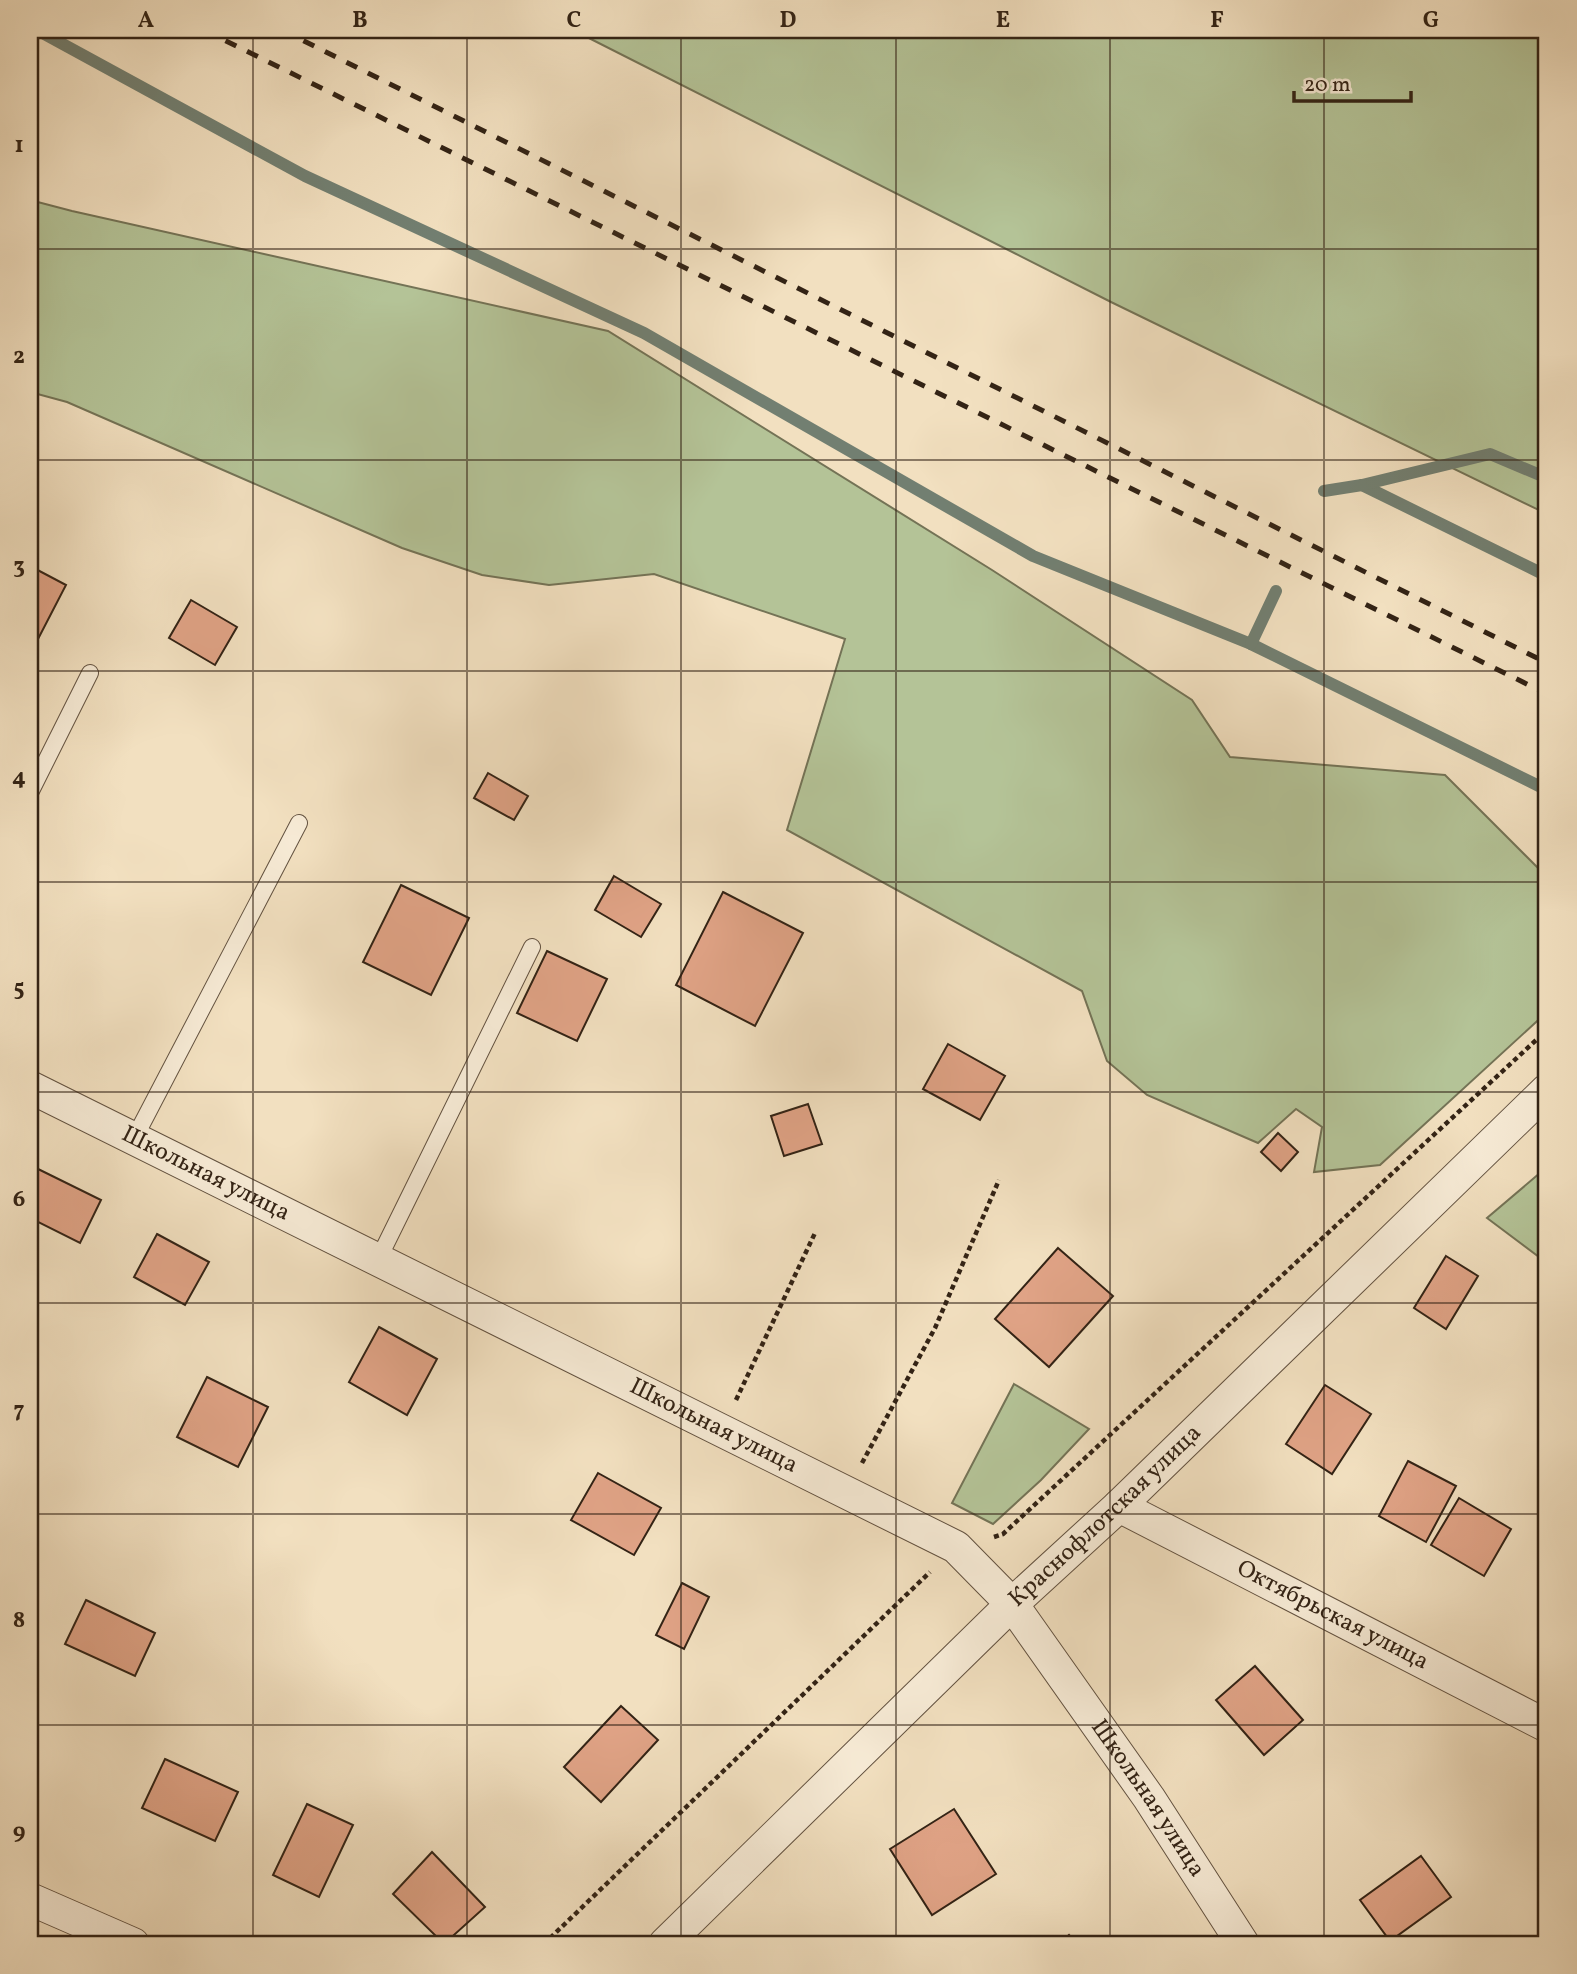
<svg xmlns="http://www.w3.org/2000/svg" width="1577" height="1974" viewBox="0 0 1577 1974" font-family="Vollkorn,serif">
<rect width="100%" height="100%" fill="#f2e0c0"/>
<filter id="stains"><feTurbulence type="fractalNoise" baseFrequency=".00286" numOctaves="4"/><feColorMatrix values="0 0 0 0 .2 0 0 0 0 .09 0 0 0 0 .02 0 0 0 .5 -.17"/></filter>
<radialGradient id="worn" r=".72"><stop offset=".6" stop-color="#630" stop-opacity="0"/><stop offset="1" stop-color="#630" stop-opacity=".3"/></radialGradient>
<!-- green -->
<g fill="#b4c397" stroke="#747356" stroke-width="2">
<polygon points="573,30 1547,30 1547,514 1111,302"/>
<polygon points="30,200 72,211 608,331 992,570 1192,700 1230,757 1445,775 1547,877 1547,1012 1380,1165 1314,1172 1322,1127 1296,1109 1258,1143 1147,1095 1107,1061 1082,991 787,830 845,639 654,574 549,585 482,575 402,548 67,402 30,392"/>
<polygon points="1547,1167 1547,1263 1487,1218"/>
<polygon points="1014,1384 1089,1429 1041,1480 993,1524 952,1503"/>
</g>
<g fill="none" stroke-linecap="round" stroke-linejoin="round">
<!-- stream -->
<g stroke="#727f71" stroke-width="12">
<polyline points="37,30 305,176 644,333 1033,556 1251,644 1547,790"/>
<polyline points="1362,485 1547,576"/>
<polyline points="1324,491 1362,485 1490,454 1547,478"/>
<polyline points="1251,644 1276,591"/>
</g>
</g>
<!-- building -->
<g fill="#e0a386" stroke="#332315" stroke-width="2">
<polygon points="30,566 66,585 38,639 30,634"/>
<polygon points="191,600 237,627 215,665 169,638"/>
<polygon points="488,773 528,796 514,820 474,798"/>
<polygon points="614,876 661,904 641,937 595,910"/>
<polygon points="401,885 469,918 431,995 363,962"/>
<polygon points="723,892 803,933 755,1026 676,985"/>
<polygon points="547,951 607,979 577,1041 517,1013"/>
<polygon points="948,1044 1005,1076 980,1120 923,1089"/>
<polygon points="808,1104 822,1144 784,1156 771,1116"/>
<polygon points="1278,1133 1298,1152 1281,1171 1261,1152"/>
<polygon points="34,1167 101,1200 80,1243 30,1218 30,1176"/>
<polygon points="157,1234 209,1262 185,1305 134,1277"/>
<polygon points="1058,1248 1113,1296 1049,1367 995,1319"/>
<polygon points="1446,1256 1478,1276 1446,1329 1414,1308"/>
<polygon points="379,1327 437,1359 407,1415 349,1382"/>
<polygon points="207,1377 268,1407 238,1467 177,1437"/>
<polygon points="1325,1385 1371,1414 1332,1474 1286,1444"/>
<polygon points="1408,1461 1456,1486 1426,1542 1379,1516"/>
<polygon points="598,1473 661,1508 634,1555 571,1520"/>
<polygon points="1459,1498 1511,1529 1484,1576 1431,1545"/>
<polygon points="682,1583 709,1597 684,1649 656,1635"/>
<polygon points="86,1600 155,1633 135,1676 65,1644"/>
<polygon points="1255,1666 1303,1720 1264,1755 1216,1700"/>
<polygon points="621,1706 658,1740 601,1802 564,1767"/>
<polygon points="165,1759 238,1792 215,1841 142,1808"/>
<polygon points="307,1804 353,1825 319,1897 273,1875"/>
<polygon points="954,1809 996,1874 932,1915 890,1849"/>
<polygon points="432,1852 485,1907 444,1944 393,1894"/>
<polygon points="1421,1856 1451,1897 1390,1941 1360,1900"/>
<polygon points="1069,1935 1077,1944 1059,1944"/>
</g>
<g fill="none" stroke-linecap="round" stroke-linejoin="round">
<!-- service casing -->
<g stroke="#635240" stroke-width="18">
<g id="service">
<polyline points="30,793 90,673"/>
<polyline points="134,1139 299,823"/>
<polyline points="378,1260 532,947"/>
</g>
</g>
<!-- minor casing -->
<g stroke="#635240" stroke-width="34">
<g id="minor">
<path id="s1" d="M30 1087 956 1547 1012 1604 1149 1798 1243 1944"/>
<path id="s2" d="M1119 1506 1547 1726"/>
<polyline points="30,1899 133,1944"/>
<path id="s3" d="M665 1944 1012 1604 1119 1506 1547 1090"/>
</g>
</g>
<!-- path -->
<g stroke="#332315" stroke-width="4.5" stroke-dasharray="5 3.5" stroke-linecap="butt">
<polyline points="736,1400 815,1233"/>
<polyline points="862,1463 935,1328 999,1180"/>
<polyline points="994,1537 1003,1534 1547,1030"/>
<polyline points="544,1944 930,1572"/>
</g>
<!-- service -->
<use href="#service" stroke="#f7ebd6" stroke-width="16"/>
<!-- minor -->
<use href="#minor" stroke="#f7ebd6" stroke-width="32"/>
<!-- rail -->
<g stroke="#332315" stroke-width="5" stroke-dasharray="12 12" stroke-linecap="butt">
<polyline points="204,30 1547,694"/>
<polyline points="282,30 1547,663"/>
</g>
</g>
<!-- grid -->
<path fill="none" stroke="#332315" stroke-width="2" stroke-opacity="0.55" d="M253 30V1944M467 30V1944M681 30V1944M896 30V1944M1110 30V1944M1324 30V1944M30 249H1547M30 460H1547M30 671H1547M30 882H1547M30 1092H1547M30 1303H1547M30 1514H1547M30 1725H1547"/>
<g text-anchor="middle" dominant-baseline="central" stroke-width="6" stroke-linejoin="round" paint-order="stroke">
<!-- street labels -->
<g font-size="24" fill="#332315" stroke="#f7ebd6">
<text stroke="none"><textPath href="#s1" startOffset="196">Школьная улица</textPath></text>
<text stroke="none"><textPath href="#s1" startOffset="763">Школьная улица</textPath></text>
<text stroke="none"><textPath href="#s3" startOffset="614">Краснофлотская улица</textPath></text>
<text stroke="none"><textPath href="#s2" startOffset="240">Октябрьская улица</textPath></text>
<text stroke="none"><textPath href="#s1" startOffset="1351">Школьная улица</textPath></text>
</g>
</g>
<!-- margin -->
<rect width="1577" height="1974" fill="none" stroke="#f2e0c0" stroke-width="77"/>
<!-- scale -->
<path d="M1294 91v10h117v-10" fill="none" stroke="#332315" stroke-width="3.5"/>
<text x="1304" y="91" font-size="21" fill="#332315" stroke="#f7ebd6" stroke-width="5" paint-order="stroke">20 m</text>
<rect x="38" y="38" width="1500" height="1898" fill="none" stroke="#332315" stroke-width="2.5"/>
<g font-size="23" text-anchor="middle" font-weight="bold" fill="#332315">
<text x="146" y="27">A</text>
<text x="360" y="27">B</text>
<text x="574" y="27">C</text>
<text x="788" y="27">D</text>
<text x="1003" y="27">E</text>
<text x="1217" y="27">F</text>
<text x="1431" y="27">G</text>
<text x="19" y="152">1</text>
<text x="19" y="363">2</text>
<text x="19" y="573">3</text>
<text x="19" y="784">4</text>
<text x="19" y="995">5</text>
<text x="19" y="1206">6</text>
<text x="19" y="1417">7</text>
<text x="19" y="1627">8</text>
<text x="19" y="1838">9</text>
</g>
<rect width="100%" height="100%" filter="url(#stains)"/>
<rect width="100%" height="100%" fill="url(#worn)"/>
</svg>
